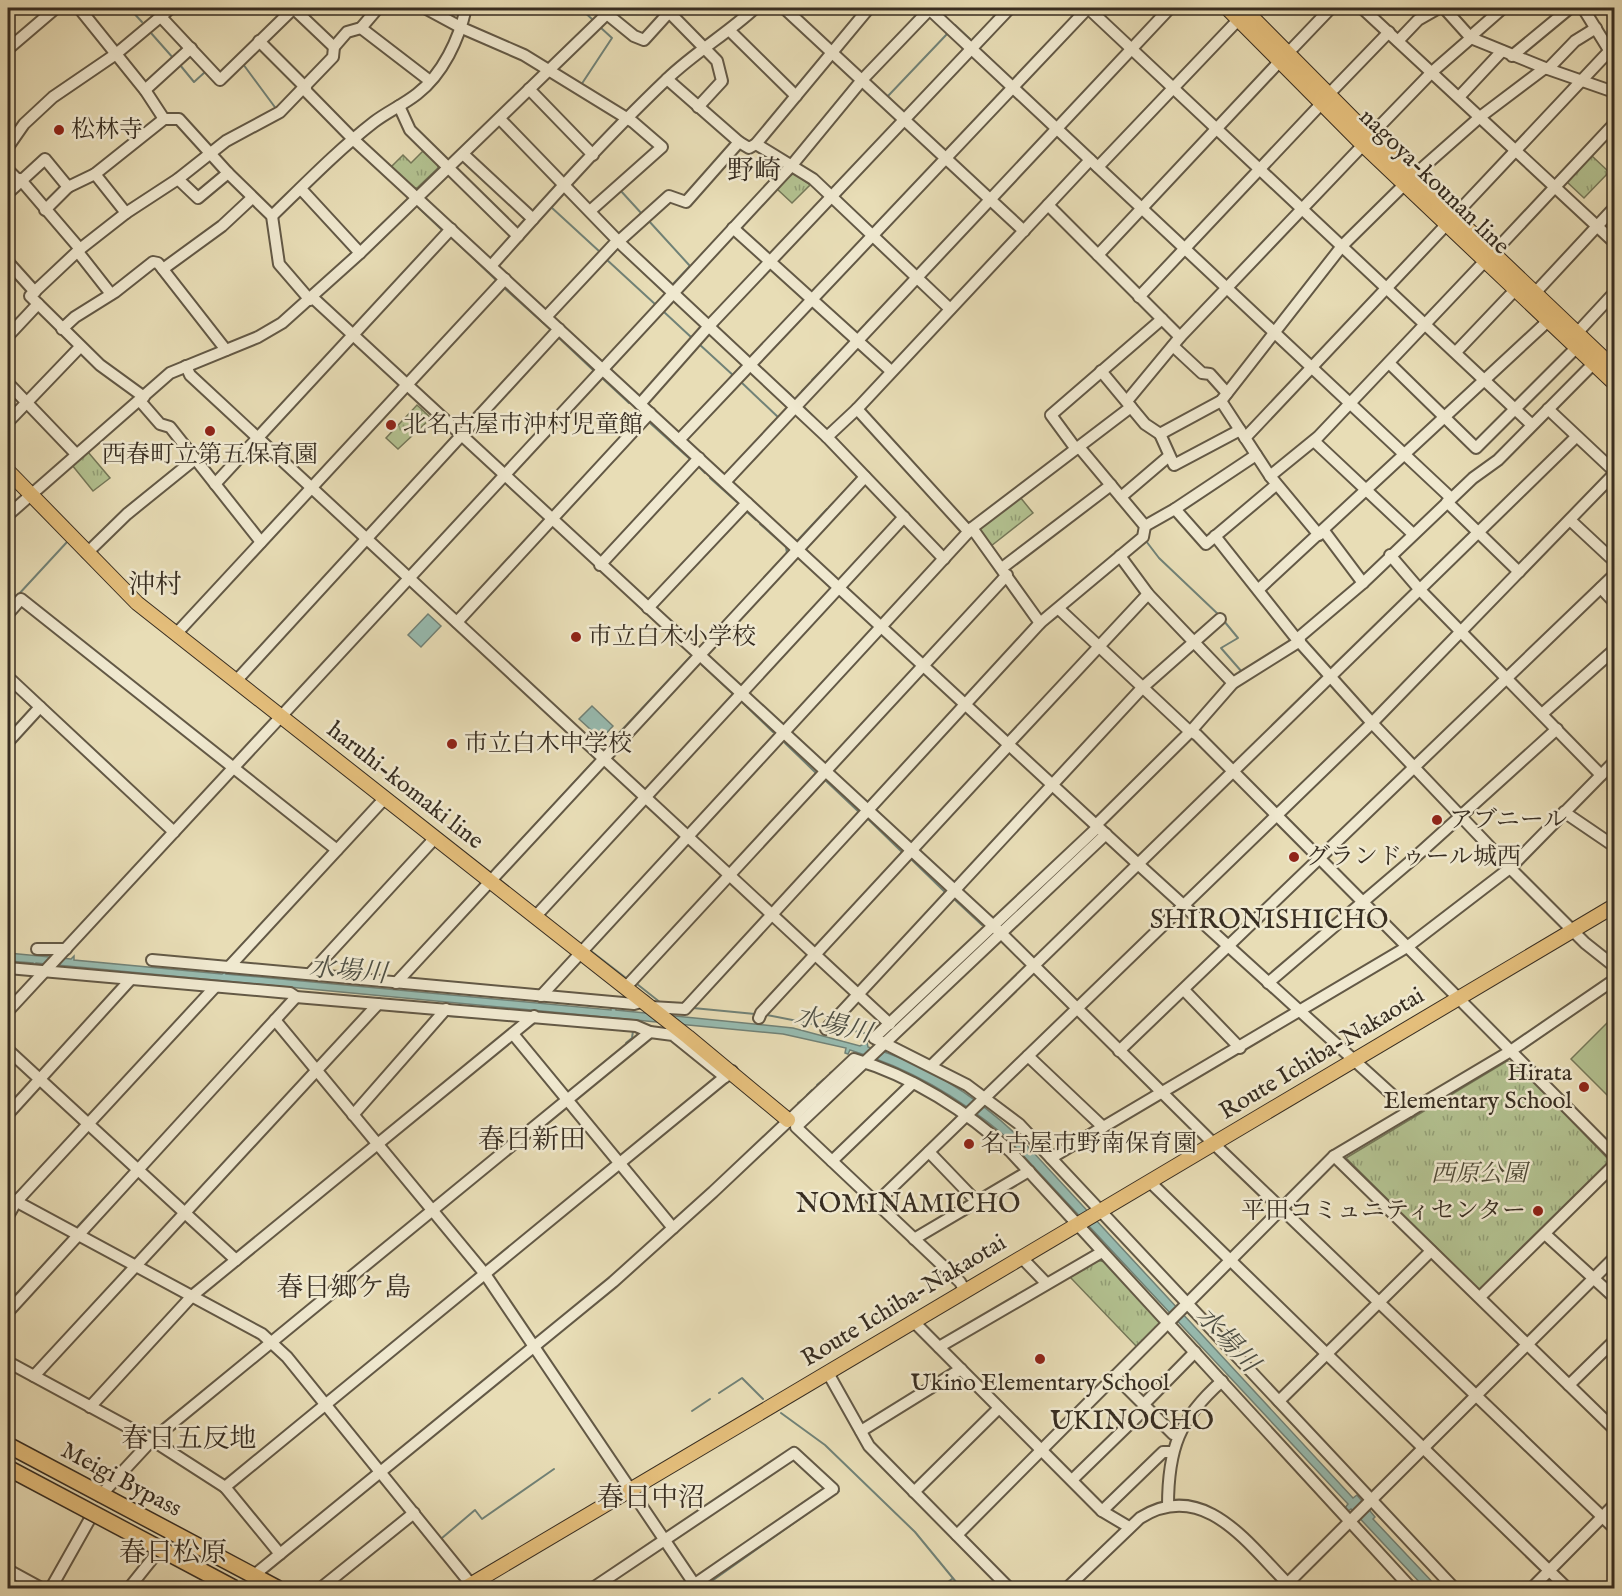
<svg xmlns="http://www.w3.org/2000/svg" width="1622" height="1596" viewBox="0 0 1622 1596" font-family="'IM FELL English','Noto Serif JP',serif">
<defs>
<pattern id="park-tufts" width="24" height="20" patternUnits="userSpaceOnUse" patternTransform="scale(1.5)"><rect width="24" height="20" fill="#b3c291"/><path d="M3 7l-1-3M5 7V3M7 7l1-3M15 17l-1-3M17 17v-4M19 17l1-3" fill="none" stroke="#929e76"/></pattern>
</defs>
<rect width="100%" height="100%" fill="#e8ddb6"/>
<filter id="stains"><feTurbulence type="fractalNoise" baseFrequency=".00333" numOctaves="4"/><feColorMatrix values="0 0 0 0 .2 0 0 0 0 .09 0 0 0 0 .02 0 0 0 .5 -.17"/></filter>
<radialGradient id="worn" r=".72"><stop offset=".6" stop-color="#630" stop-opacity="0"/><stop offset="1" stop-color="#630" stop-opacity=".3"/></radialGradient>
<!-- grass -->
<polygon fill="#b3c291" stroke="#757859" stroke-width="1.5" points="1614,1016 1614,1102 1571,1059"/>
<!-- park -->
<g fill="url(#park-tufts)" stroke="#757859" stroke-width="1.5">
<polygon points="424,150 438,164 438,168 417,188 414,188 391,167 403,155 411,163"/>
<polygon points="1592,156 1609,172 1584,198 1567,182"/>
<polygon points="794,173 810,185 792,203 776,188"/>
<polygon points="417,405 431,418 398,449 386,438"/>
<polygon points="88,452 110,478 93,491 72,465"/>
<polygon points="1020,497 1033,513 991,546 979,530 980,527"/>
<polygon points="1507,1061 1517,1064 1610,1161 1482,1289 1478,1289 1346,1158"/>
<polygon points="1097,1260 1105,1262 1160,1320 1160,1325 1137,1347 1069,1276"/>
</g>
<!-- water -->
<g fill="#97bbb0" stroke="#718277" stroke-width="1.5">
<polygon points="428,614 441,626 421,647 408,635"/>
<polygon points="592,706 613,726 601,739 579,719"/>
<path d="M8 953 71 959 74 956V960L222 974 226 971V974L611 1010V1006L616 1007V1010L793 1028 860 1046 867 1042 868 1047C926 1063 977 1097 1020 1138L1353 1498 1357 1495 1375 1517 1373 1519 1438 1588H1425L1351 1509 1348 1511 1345 1508 1348 1504 1005 1136C957 1096 909 1068 850 1050L848 1054 845 1053 846 1048 783 1034 36 963 33 966V963L8 961Z"/>
</g>
<g fill="none" stroke-linecap="round" stroke-linejoin="round">
<!-- stream -->
<g stroke="#718277" stroke-width="2">
<polyline points="129,8 142,22"/>
<polyline points="580,8 593,20"/>
<polyline points="955,25 971,40"/>
<polyline points="151,33 174,59"/>
<polyline points="981,50 1001,69"/>
<polyline points="243,64 277,110"/>
<polyline points="180,65 194,82 205,72"/>
<polyline points="581,85 612,38 600,27"/>
<polyline points="888,96 948,33"/>
<polyline points="632,181 654,161"/>
<polyline points="620,190 642,214"/>
<polyline points="551,207 600,252"/>
<polyline points="419,208 442,230"/>
<polyline points="648,220 690,266 673,284"/>
<polyline points="452,238 496,280"/>
<polyline points="606,259 656,305"/>
<polyline points="503,287 551,330"/>
<polyline points="887,301 908,280"/>
<polyline points="663,311 692,338"/>
<polyline points="876,313 885,304"/>
<polyline points="866,323 874,315"/>
<polyline points="858,332 864,326"/>
<polyline points="558,337 593,370"/>
<polyline points="699,344 735,377"/>
<polyline points="837,355 849,342"/>
<polyline points="767,374 791,395"/>
<polyline points="601,377 629,403"/>
<polyline points="812,380 833,359"/>
<polyline points="741,382 779,418"/>
<polyline points="802,391 810,383"/>
<polyline points="804,407 824,427"/>
<polyline points="849,409 853,405"/>
<polyline points="650,423 691,460"/>
<polyline points="835,438 843,446"/>
<polyline points="846,449 849,453"/>
<polyline points="699,467 705,473"/>
<polyline points="710,478 738,503 738,506"/>
<polyline points="840,496 858,476"/>
<polyline points="829,507 834,502"/>
<polyline points="746,511 756,520"/>
<polyline points="797,541 827,509"/>
<polyline points="1146,541 1159,558 1220,616"/>
<polyline points="18,595 67,542"/>
<polyline points="1224,621 1238,638 1221,648 1242,672"/>
<polyline points="1046,625 1058,616"/>
<polyline points="701,646 787,553 786,547 760,524"/>
<polyline points="702,665 733,694"/>
<polyline points="743,703 773,732"/>
<polyline points="785,743 816,773"/>
<polyline points="606,747 690,657"/>
<polyline points="825,780 860,813"/>
<polyline points="875,810 891,824"/>
<polyline points="867,818 903,853"/>
<polyline points="911,859 947,894"/>
<polyline points="494,869 592,763"/>
<polyline points="954,899 982,925"/>
<polyline points="591,951 626,978 630,978"/>
<polyline points="226,962 260,925"/>
<polyline points="637,984 661,1003"/>
<polyline points="693,1008 755,1014"/>
<polyline points="394,1011 434,1014"/>
<polyline points="767,1015 823,1026"/>
<polyline points="447,1016 495,1019"/>
<polyline points="835,1027 864,1033"/>
<polyline points="626,1043 632,1038 633,1031"/>
<polyline points="599,1067 614,1054"/>
<polyline points="830,1073 833,1071"/>
<polyline points="588,1075 594,1071"/>
<polyline points="817,1085 824,1079"/>
<polyline points="569,1092 581,1082"/>
<polyline points="807,1095 812,1090"/>
<polyline points="798,1103 802,1100"/>
<polyline points="141,1158 186,1110"/>
<polyline points="77,1227 129,1172"/>
<polyline points="372,1253 392,1237"/>
<polyline points="615,1287 694,1216"/>
<polyline points="315,1300 321,1295"/>
<polyline points="8,1303 65,1241"/>
<polyline points="308,1305 311,1303"/>
<polyline points="294,1317 302,1310"/>
<polyline points="275,1332 288,1322"/>
<polyline points="541,1347 576,1319"/>
<polyline points="507,1376 527,1359"/>
<polyline points="719,1393 742,1378 763,1399"/>
<polyline points="190,1402 257,1347"/>
<polyline points="692,1411 710,1399"/>
<polyline points="176,1413 186,1405"/>
<polyline points="781,1413 825,1445 915,1532 961,1588"/>
<polyline points="456,1417 478,1399"/>
<polyline points="137,1426 153,1432 172,1416"/>
<polyline points="419,1447 428,1440"/>
<polyline points="442,1538 475,1510 482,1519 554,1469"/>
<polyline points="268,1571 378,1481"/>
<polyline points="329,1588 350,1572"/>
<polyline points="702,1588 839,1491"/>
<polyline points="940,1588 952,1579"/>
</g>
<!-- minor casing -->
<g stroke="#635946" stroke-width="14">
<g id="minor">
<polyline points="79,8 145,90 164,119"/>
<polyline points="293,8 334,47"/>
<polyline points="425,8 462,28 524,55 633,122 662,147 590,211"/>
<polyline points="665,8 717,61 722,81 698,107"/>
<polyline points="784,8 1024,231"/>
<polyline points="928,8 1451,498"/>
<polyline points="1088,8 1531,424"/>
<polyline points="1362,8 1614,242"/>
<polyline points="1444,8 1471,38 1545,68 1614,92"/>
<polyline points="1583,8 1614,58"/>
<polyline points="607,14 634,36 644,40 673,8"/>
<polyline points="161,17 220,80 294,8"/>
<polyline points="361,28 430,81"/>
<polyline points="730,31 796,96"/>
<polyline points="1470,37 1503,8"/>
<polyline points="259,41 306,88"/>
<polyline points="1398,41 1418,20 1439,8"/>
<polyline points="8,49 56,8"/>
<polyline points="1288,53 1331,8"/>
<polyline points="1512,56 1570,8"/>
<polyline points="1548,69 1575,41 1596,28"/>
<polyline points="667,79 739,142"/>
<polyline points="304,89 354,140 1138,864 1410,1111"/>
<polyline points="529,89 593,155"/>
<polyline points="145,90 191,48"/>
<polyline points="1329,94 1389,32"/>
<polyline points="1459,97 1502,51"/>
<polyline points="399,106 410,130 518,236"/>
<polyline points="500,119 623,246 827,437 944,559"/>
<polyline points="1370,136 1432,72 1471,38"/>
<polyline points="756,144 813,179 950,309"/>
<polyline points="8,147 24,124 53,97 116,54 171,8"/>
<polyline points="463,154 533,219"/>
<polyline points="1098,167 1239,19"/>
<polyline points="8,170 19,181"/>
<polyline points="95,174 126,213"/>
<polyline points="20,179 80,249"/>
<polyline points="178,179 198,198 228,173"/>
<polyline points="301,189 360,253"/>
<polyline points="8,193 45,159 68,187 95,174 164,119 179,119 228,173 272,216 279,264 310,300"/>
<polyline points="1048,205 1180,337"/>
<polyline points="45,210 68,187"/>
<path d="M272 216C305 184 338 150 374 122 387 112 403 105 417 94 443 74 459 39 466 8"/>
<polyline points="1454,216 1614,46"/>
<polyline points="733,228 891,371"/>
<polyline points="619,241 669,196 686,202 739,142 749,148 756,144 869,8"/>
<polyline points="78,252 111,294"/>
<polyline points="1493,253 1614,124"/>
<polyline points="1098,255 1280,61"/>
<polyline points="8,262 35,292"/>
<path d="M491 266C548 202 605 138 667 79 695 52 727 34 755 8"/>
<polyline points="163,269 222,226 252,198"/>
<polyline points="1534,294 1614,208"/>
<polyline points="312,297 1001,933 1214,1144 1614,1528"/>
<polyline points="1139,297 1322,103"/>
<polyline points="546,317 618,240"/>
<polyline points="62,329 75,317 115,292 153,262 158,263 226,350"/>
<polyline points="1577,333 1614,293"/>
<polyline points="8,336 38,304"/>
<polyline points="1173,346 1202,373 1210,374 1227,393"/>
<polyline points="1456,352 1515,290"/>
<polyline points="1389,363 1476,448 1576,348"/>
<polyline points="186,366 190,375 890,1024"/>
<polyline points="1101,371 1145,424 1160,434 1221,401 1342,246 1412,177 1480,117 1545,68"/>
<polyline points="8,383 76,454"/>
<polyline points="144,397 100,365 30,296 80,249 126,213 178,179 226,141 280,112 333,57 334,47 347,32 361,28 378,8"/>
<polyline points="140,401 160,424 170,427 261,542"/>
<polyline points="1127,401 1180,337 1363,145"/>
<polyline points="1221,401 1270,476 1319,535"/>
<polyline points="640,404 709,326 1010,8"/>
<polyline points="857,409 969,532"/>
<polyline points="1548,409 1614,471"/>
<polyline points="8,422 80,347"/>
<polyline points="1160,434 1174,465 1240,430"/>
<polyline points="827,437 857,409 1090,160"/>
<polyline points="1245,438 1446,225"/>
<polyline points="679,440 1088,8"/>
<polyline points="1314,441 1413,534"/>
<polyline points="1076,449 1051,415 1162,319"/>
<polyline points="1270,476 1318,437 1484,262"/>
<polyline points="725,482 1170,8"/>
<polyline points="215,484 451,229"/>
<polyline points="1121,497 1169,456"/>
<polyline points="1447,502 1519,572"/>
<polyline points="1175,509 1206,544 1276,485"/>
<polyline points="8,515 170,373 258,337 282,323 360,253 613,8"/>
<polyline points="1570,520 1614,561"/>
<polyline points="1145,526 1175,509 1256,455"/>
<polyline points="972,528 1040,623"/>
<polyline points="1324,531 1363,583"/>
<polyline points="1215,536 1295,637 1372,723 1510,868 1585,943 1614,966"/>
<polyline points="87,553 127,514 195,459"/>
<polyline points="1390,555 1420,590 1601,775"/>
<polyline points="1120,556 1148,594 1233,683"/>
<polyline points="600,565 699,458"/>
<polyline points="1002,568 1111,485"/>
<polyline points="1601,588 1614,602"/>
<polyline points="1259,589 1548,321"/>
<polyline points="648,608 747,503"/>
<polyline points="1059,609 1186,728 1197,735 1614,1155"/>
<polyline points="8,614 21,599 337,850"/>
<polyline points="457,622 650,413"/>
<polyline points="176,634 505,279"/>
<polyline points="1297,639 1363,583 1473,478 1498,460 1593,364"/>
<polyline points="8,677 174,832"/>
<polyline points="236,681 559,329"/>
<polyline points="1542,714 1614,650"/>
<polyline points="8,742 40,707"/>
<polyline points="1008,744 1148,594"/>
<polyline points="1564,812 1614,846"/>
<polyline points="1096,825 1191,731 1233,683 1300,641"/>
<polyline points="1098,827 874,1038 967,1085 1019,1124 1454,1588"/>
<polyline points="535,917 904,517"/>
<polyline points="37,949 66,949"/>
<polyline points="152,960 634,1004 644,1001"/>
<polyline points="229,967 385,798"/>
<polyline points="8,968 290,993 296,997 636,1026 650,1032 673,1035 725,1077"/>
<polyline points="310,974 435,838"/>
<polyline points="396,983 865,477"/>
<polyline points="1268,983 1412,860 1557,729"/>
<polyline points="626,987 1007,575"/>
<polyline points="1184,990 1240,1048"/>
<polyline points="541,996 972,528 1131,407"/>
<polyline points="651,1007 685,1009 1040,623 1143,537 1145,526 1079,447"/>
<polyline points="8,1011 792,165 862,80 931,8"/>
<polyline points="759,1018 761,1013 1009,745"/>
<polyline points="275,1020 485,1274 697,1588"/>
<polyline points="826,1029 1142,688 1220,619"/>
<polyline points="513,1034 673,1228"/>
<polyline points="8,1050 236,1260"/>
<polyline points="1119,1051 1614,575"/>
<polyline points="1028,1056 1103,1127"/>
<polyline points="932,1065 1576,437"/>
<polyline points="8,1114 131,979"/>
<polyline points="353,1115 446,1009"/>
<polyline points="929,1152 977,1202"/>
<polyline points="1334,1156 1614,1429"/>
<polyline points="1051,1158 1407,947 1510,868 1614,762"/>
<polyline points="832,1161 913,1083"/>
<polyline points="1150,1182 1567,1588"/>
<polyline points="8,1197 262,1334 287,1357 474,1588"/>
<polyline points="876,1203 1372,723 1614,474"/>
<polyline points="8,1216 16,1202 215,987"/>
<polyline points="1545,1234 1614,1297"/>
<polyline points="914,1239 1029,1171"/>
<polyline points="1022,1258 1046,1283"/>
<polyline points="965,1291 960,1282 796,1127 1106,834"/>
<polyline points="1480,1297 1614,1165"/>
<polyline points="8,1312 296,997"/>
<polyline points="914,1322 1102,1511 1129,1527"/>
<polyline points="939,1347 1102,1252"/>
<polyline points="8,1362 152,1440 225,1487 732,1071"/>
<polyline points="828,1373 869,1446 1009,1588"/>
<polyline points="34,1376 378,1004"/>
<polyline points="1115,1376 1173,1434 1178,1435"/>
<polyline points="1569,1385 1614,1341"/>
<polyline points="1279,1401 1431,1251"/>
<polyline points="1143,1405 1195,1352"/>
<polyline points="90,1407 192,1296 534,1016"/>
<polyline points="861,1431 961,1369"/>
<polyline points="1072,1480 1146,1408"/>
<polyline points="225,1487 280,1554"/>
<polyline points="914,1492 999,1408"/>
<polyline points="100,1496 152,1440 650,1032"/>
<path d="M1168 1506C1168 1449 1179 1419 1222 1381"/>
<polyline points="1102,1511 1163,1452 1172,1452"/>
<polyline points="957,1535 1334,1156 1509,1052 1614,980"/>
<polyline points="8,1570 41,1588"/>
<path d="M253 1576 613 1282 713 1192 854 1059C912 1076 967 1111 1011 1152L1411 1588"/>
<polyline points="51,1588 91,1517"/>
<polyline points="129,1588 157,1553"/>
<polyline points="321,1588 414,1513"/>
<polyline points="593,1588 794,1453 833,1489 689,1588"/>
<path d="M1067 1588 1140 1518C1205 1477 1250 1547 1292 1588"/>
<polyline points="1283,1588 1614,1258"/>
<polyline points="1532,1588 1614,1505"/>
</g>
</g>
<!-- major casing -->
<g stroke="#372d21" stroke-width="16">
<g id="major">
<polyline points="1227,8 1363,145 1614,383"/>
<polyline points="1243,8 1370,136 1614,368"/>
<polyline points="8,471 137,603 688,1037 788,1120"/>
<polyline points="465,1588 1614,906"/>
</g>
</g>
<!-- highway casing -->
<g stroke="#372d21" stroke-width="18">
<polyline id="highway" points="8,1445 277,1588"/>
</g>
<!-- minor -->
<use href="#minor" stroke="#f0e9d0" stroke-width="10"/>
<!-- major -->
<use href="#major" stroke="#e4be7b" stroke-width="14"/>
<!-- highway -->
<use href="#highway" stroke="#e4be7b" stroke-width="15"/>
<!-- highway-bridge casing -->
<g stroke="#372d21" stroke-width="18" stroke-linecap="butt">
<polyline id="highway-bridge" points="8,1468 234,1588"/>
</g>
<!-- highway-bridge -->
<use href="#highway-bridge" stroke="#e4be7b" stroke-width="15"/>
</g>
<!-- markers -->
<g fill="#8f2418" stroke="#f0e9d0" stroke-width="2">
<circle cx="59" cy="130" r="6"/>
<circle cx="391" cy="425" r="6"/>
<circle cx="210" cy="431" r="6"/>
<circle cx="576" cy="637" r="6"/>
<circle cx="452" cy="744" r="6"/>
<circle cx="1437" cy="820" r="6"/>
<circle cx="1294" cy="857" r="6"/>
<circle cx="1584" cy="1087" r="6"/>
<circle cx="969" cy="1144" r="6"/>
<circle cx="1538" cy="1211" r="6"/>
<circle cx="1040" cy="1359" r="6"/>
</g>
<g text-anchor="middle" dominant-baseline="central" stroke-width="5" stroke-linejoin="round" paint-order="stroke">
<!-- poi labels -->
<g font-size="24" fill="#372d21" stroke="#f0e9d0" text-anchor="start">
<text x="71" y="130">松林寺</text>
<text x="403" y="425">北名古屋市沖村児童館</text>
<text x="210" y="455" text-anchor="middle">西春町立第五保育園</text>
<text x="588" y="637">市立白木小学校</text>
<text x="464" y="744">市立白木中学校</text>
<text x="1449" y="820">アブニール</text>
<text x="1306" y="857">グランドゥール城西</text>
<text x="1572" y="1073" text-anchor="end">Hirata<tspan x="1572" dy="28">Elementary School</tspan></text>
<text x="981" y="1144">名古屋市野南保育園</text>
<text x="1526" y="1211" text-anchor="end">平田コミュニティセンター</text>
<text x="1040" y="1383" text-anchor="middle">Ukino Elementary School</text>
</g>
<!-- street labels -->
<g font-size="24" fill="#372d21" stroke="#f0e9d0">
<text transform="translate(1434 182) rotate(44)">nagoya-kounan line</text>
<text transform="translate(405 786) rotate(38)">haruhi-komaki line</text>
<text transform="translate(1322 1054) rotate(-31)">Route Ichiba-Nakaotai</text>
<text transform="translate(904 1301) rotate(-31)">Route Ichiba-Nakaotai</text>
<text transform="translate(121 1480) rotate(28)">Meigi Bypass</text>
</g>
<!-- park labels -->
<g font-size="24" font-style="italic" fill="#504b37" stroke="#f0e9d0">
<text x="1479" y="1174">西原公園</text>
</g>
<!-- water labels -->
<g font-size="26" font-style="italic" fill="#4f5045" stroke="#f0e9d0">
<text transform="translate(348 971) rotate(5)">水場川</text>
<text transform="translate(833 1025) rotate(14)">水場川</text>
<text transform="translate(1227 1340) rotate(47)">水場川</text>
</g>
<!-- quarter labels -->
<g font-size="27" fill="#372d21" stroke="#f0e9d0">
<text x="754" y="172">野崎</text>
<text x="155" y="586">沖村</text>
<text x="1269" y="921">SHIRONISHICHO</text>
<text x="532" y="1141">春日新田</text>
<text x="908" y="1205">NOMINAMICHO</text>
<text x="344" y="1289">春日郷ケ島</text>
<text x="1132" y="1422">UKINOCHO</text>
<text x="189" y="1440">春日五反地</text>
<text x="651" y="1499">春日中沼</text>
<text x="173" y="1554">春日松原</text>
</g>
</g>
<!-- margin -->
<rect width="1622" height="1596" fill="none" stroke="#e8ddb6" stroke-width="30"/>
<rect x="9" y="9" width="1604" height="1578" fill="none" stroke="#372d21" stroke-width="3"/>
<rect x="15" y="15" width="1592" height="1566" fill="none" stroke="#372d21" stroke-width="1.5"/>
<rect width="100%" height="100%" filter="url(#stains)"/>
<rect width="100%" height="100%" fill="url(#worn)"/>
</svg>
